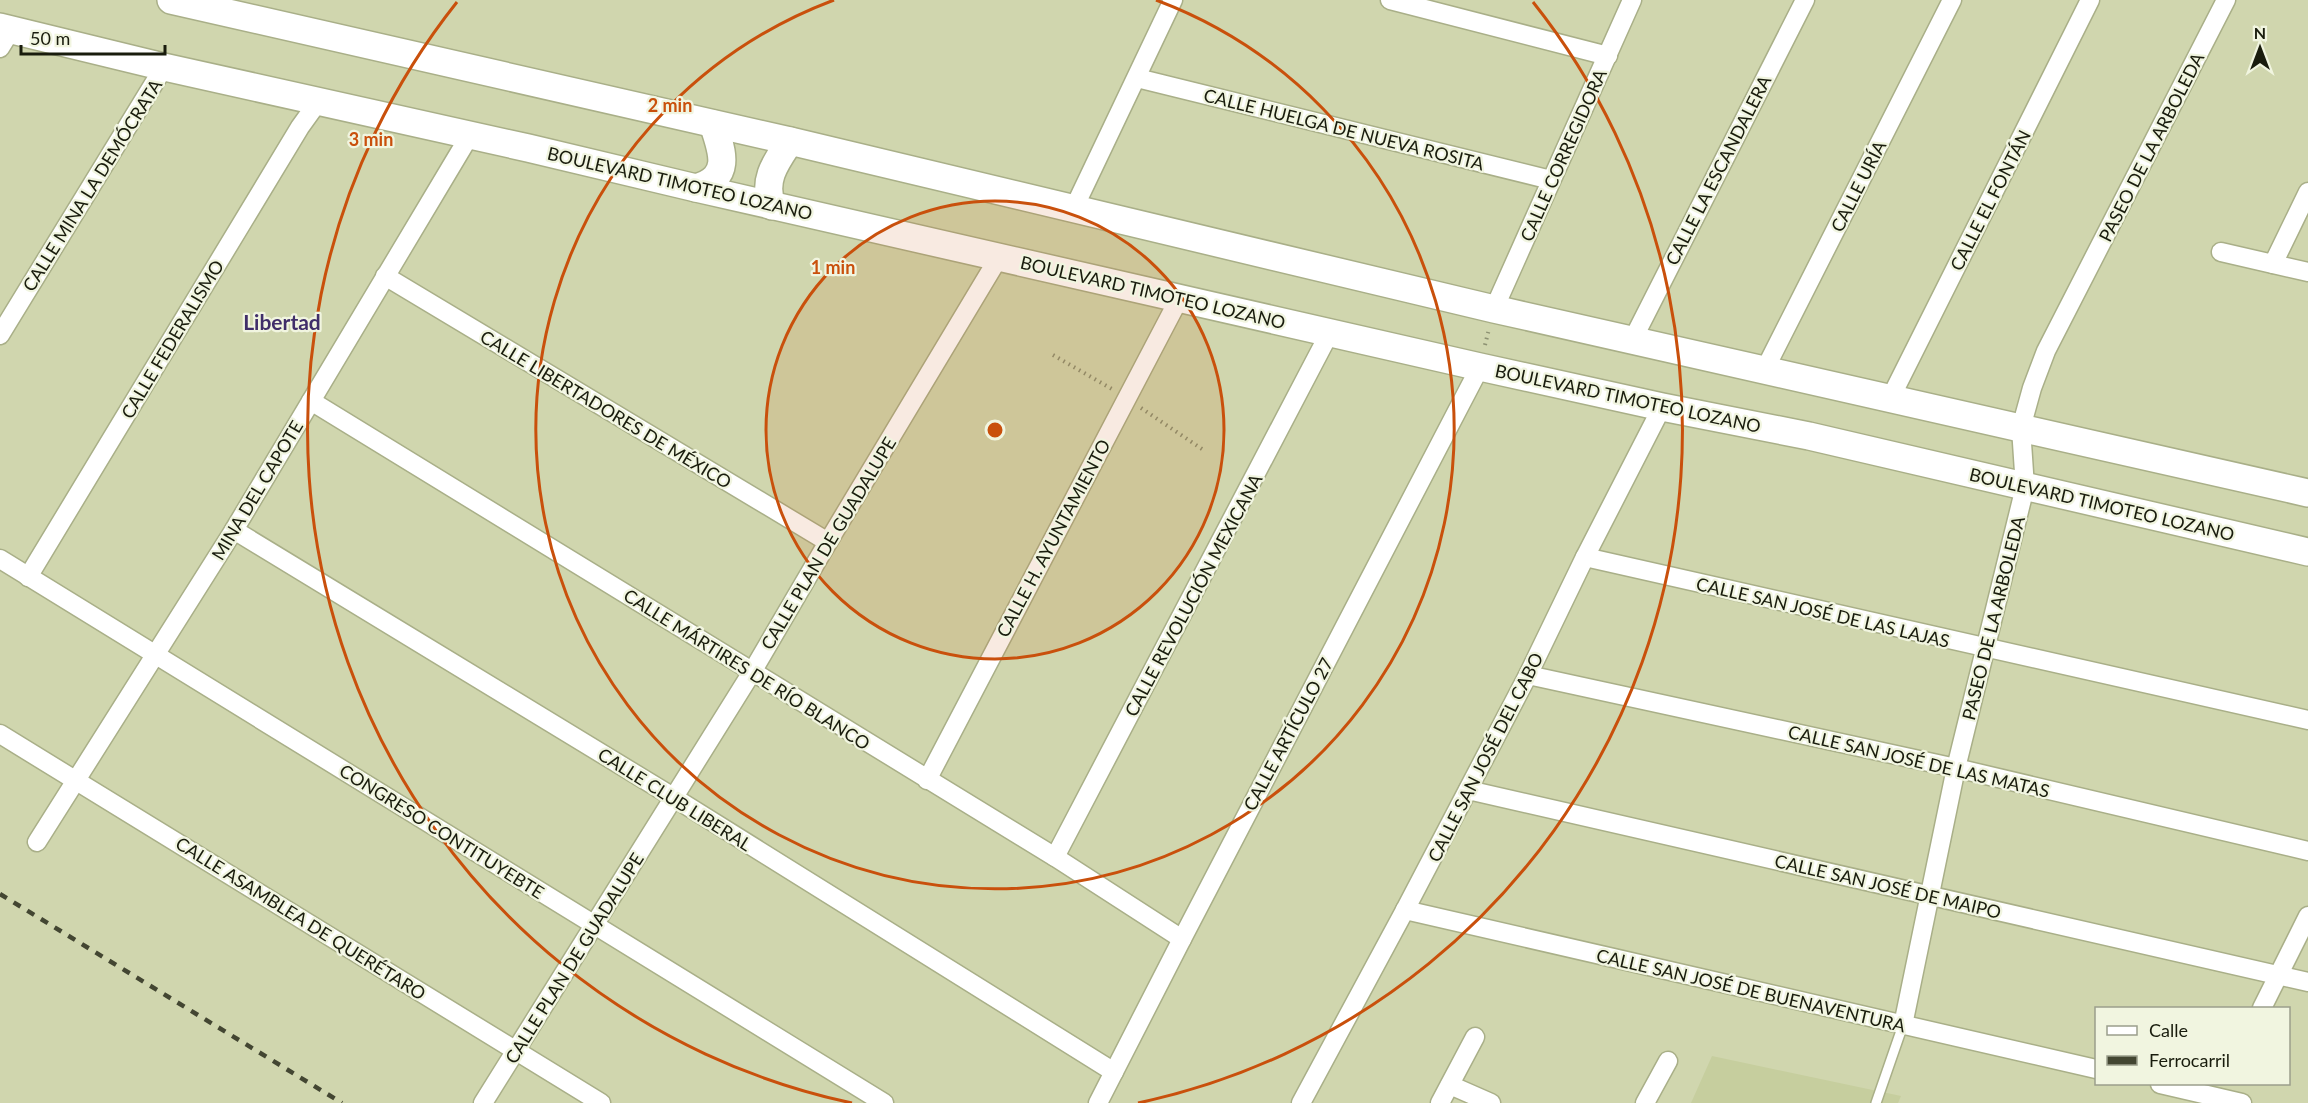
<svg xmlns="http://www.w3.org/2000/svg" width="2308" height="1103" viewBox="0 0 2308 1103" font-family="Lato,sans-serif">
<rect width="100%" height="100%" fill="#d0d6ae"/>
<!-- built -->
<polygon fill="#c6ce9e" points="1712,1056 1901,1096 1898,1103 1691,1103"/>
<g fill="none" stroke-linecap="round" stroke-linejoin="round">
<!-- service casing -->
<g stroke="#a9af88" stroke-width="12">
<polyline id="service" points="1876,1103 1903,1025"/>
</g>
<!-- minor casing -->
<g stroke="#a9af88" stroke-width="21">
<g id="minor">
<polyline points="1390,0 1608,56"/>
<polyline points="0,48 11,30"/>
<polyline points="1137,78 1551,180"/>
<polyline points="1074,208 1173,0"/>
<polyline points="2221,252 2308,272"/>
<polyline points="2273,264 2308,192"/>
<polyline points="385,276 828,542"/>
<polyline points="1494,309 1632,0"/>
<polyline points="0,335 164,67"/>
<polyline points="1632,341 1805,0"/>
<polyline points="1764,371 1952,0"/>
<polyline points="1890,399 2090,0"/>
<polyline points="311,401 1055,857 1182,939"/>
<polyline points="234,530 673,797 1114,1072"/>
<polyline points="1585,557 2308,720"/>
<polyline points="0,559 884,1103"/>
<polyline points="28,577 300,127 318,102"/>
<polyline points="1528,675 1956,768 2308,851"/>
<polyline points="0,734 601,1103"/>
<polyline points="927,780 1180,297"/>
<polyline points="1468,790 2308,982"/>
<polyline points="37,842 234,530 470,135"/>
<polyline points="1055,857 1330,332"/>
<polyline points="1405,910 2096,1069"/>
<polyline points="2262,1008 2308,916"/>
<polyline points="1903,1025 1956,768 2025,487 2021,428 2032,388 2046,351 2226,0"/>
<polyline points="2160,1084 2242,1103"/>
<polyline points="1450,1085 1491,1103"/>
<polyline points="483,1103 752,672 828,542 999,257"/>
<polyline points="1098,1103 1182,939 1480,367"/>
<polyline points="1301,1103 1405,910 1528,675 1585,557 1662,407"/>
<polyline points="1440,1103 1475,1037"/>
<polyline points="1645,1103 1668,1061"/>
</g>
</g>
<!-- secondary casing -->
<g stroke="#a9af88" stroke-width="30">
<g id="secondary">
<polyline points="171,0 790,141 1494,309 2308,493"/>
<polyline points="0,27 164,67 528,148 696,188 1480,367 1662,407 1809,436 2308,552"/>
<path d="M696 188C732 177 723 153 713 124"/>
<path d="M772 206C762 180 776 162 790 141"/>
</g>
</g>
<!-- path -->
<g stroke="#8c9172" stroke-width="4" stroke-dasharray="1.5 4.5" stroke-linecap="butt">
<polyline points="1485,345 1489,329"/>
<polyline points="1053,355 1112,389"/>
<polyline points="1141,408 1205,451"/>
</g>
<!-- service -->
<use href="#service" stroke="#fff" stroke-width="9"/>
<!-- minor -->
<use href="#minor" stroke="#fff" stroke-width="18"/>
<!-- secondary -->
<use href="#secondary" stroke="#fff" stroke-width="27"/>
<!-- rail -->
<polyline stroke="#434632" stroke-width="4.5" stroke-dasharray="8 8" stroke-linecap="butt" points="0,894 342,1103"/>
</g>
<!-- distance rings -->
<circle cx="995" cy="430" r="229" fill="#c9500c" fill-opacity=".12"/>
<g fill="none" stroke="#c9500c" stroke-width="3">
<circle cx="995" cy="430" r="229"/>
<path d="M1156 0A459 459 0 1 1 834 0"/>
<path d="M852 1103A688 688 0 0 1 457 2M1533 2A688 688 0 0 1 1138 1103"/>
</g>
<g text-anchor="middle" dominant-baseline="central" stroke-width="4.5" stroke-linejoin="round" paint-order="stroke">
<!-- street labels -->
<g font-size="18" fill="#191c0d" stroke="#f1f5e0">
<text transform="translate(1344 129) rotate(14)">CALLE HUELGA DE NUEVA ROSITA</text>
<text transform="translate(2151 147) rotate(-63)">PASEO DE LA ARBOLEDA</text>
<text transform="translate(1563 155) rotate(-66)">CALLE CORREGIDORA</text>
<text transform="translate(1718 170) rotate(-63)">CALLE LA ESCANDALERA</text>
<text transform="translate(680 183) rotate(13)">BOULEVARD TIMOTEO LOZANO</text>
<text transform="translate(92 185) rotate(-58)">CALLE MINA LA DEMÓCRATA</text>
<text transform="translate(1858 186) rotate(-63)">CALLE URÍA</text>
<text transform="translate(1990 200) rotate(-63)">CALLE EL FONTÁN</text>
<text transform="translate(1153 292) rotate(13)">BOULEVARD TIMOTEO LOZANO</text>
<text transform="translate(172 339) rotate(-59)">CALLE FEDERALISMO</text>
<text transform="translate(1628 398) rotate(12)">BOULEVARD TIMOTEO LOZANO</text>
<text transform="translate(606 409) rotate(31)">CALLE LIBERTADORES DE MÉXICO</text>
<text transform="translate(257 490) rotate(-59)">MINA DEL CAPOTE</text>
<text transform="translate(2102 504) rotate(13)">BOULEVARD TIMOTEO LOZANO</text>
<text transform="translate(1053 538) rotate(-62)">CALLE H. AYUNTAMIENTO</text>
<text transform="translate(828 543) rotate(-59)">CALLE PLAN DE GUADALUPE</text>
<text transform="translate(1193 595) rotate(-62)">CALLE REVOLUCIÓN MEXICANA</text>
<text transform="translate(1823 612) rotate(13)">CALLE SAN JOSÉ DE LAS LAJAS</text>
<text transform="translate(1993 618) rotate(-76)">PASEO DE LA ARBOLEDA</text>
<text transform="translate(747 669) rotate(32)">CALLE MÁRTIRES DE RÍO BLANCO</text>
<text transform="translate(1288 734) rotate(-62)">CALLE ARTÍCULO 27</text>
<text transform="translate(1485 757) rotate(-63)">CALLE SAN JOSÉ DEL CABO</text>
<text transform="translate(1919 761) rotate(13)">CALLE SAN JOSÉ DE LAS MATAS</text>
<text transform="translate(675 799) rotate(32)">CALLE CLUB LIBERAL</text>
<text transform="translate(442 831) rotate(32)">CONGRESO CONTITUYEBTE</text>
<text transform="translate(1888 886) rotate(13)">CALLE SAN JOSÉ DE MAIPO</text>
<text transform="translate(301 918) rotate(32)">CALLE ASAMBLEA DE QUERÉTARO</text>
<text transform="translate(574 958) rotate(-58)">CALLE PLAN DE GUADALUPE</text>
<text transform="translate(1751 990) rotate(13)">CALLE SAN JOSÉ DE BUENAVENTURA</text>
</g>
<!-- quarter labels -->
<g font-size="21" font-weight="bold" fill="#402e69" stroke="#f1f5e0">
<text x="282" y="321">Libertad</text>
</g>
</g>
<circle cx="995" cy="430" r="9" fill="#c9500c" stroke="#f1f5e0" stroke-width="3"/>
<g font-size="18" text-anchor="middle" font-weight="bold" fill="#c9500c" stroke="#f1f5e0" stroke-width="4.5" stroke-linejoin="round" paint-order="stroke">
<text x="670" y="112">2 min</text>
<text x="371" y="146">3 min</text>
<text x="833" y="274">1 min</text>
</g>
<!-- legend -->
<rect x="2095" y="1007" width="195" height="78" fill="#f1f5e0" stroke="#9b9e8c" stroke-width="1.5"/>
<rect x="2107" y="1026" width="30" height="9" fill="#ffffff" stroke="#9b9e8c" stroke-width="1.5"/>
<text x="2149" y="1037" font-size="18" fill="#191c0d">Calle</text>
<rect x="2107" y="1056" width="30" height="9" fill="#434632" stroke="#9b9e8c" stroke-width="1.5"/>
<text x="2149" y="1067" font-size="18" fill="#191c0d">Ferrocarril</text>
<!-- north arrow -->
<g transform="translate(2260 48)" stroke="#f1f5e0" stroke-width="4.5" paint-order="stroke">
<path d="M0-4.5L10 22L0 15L-10 22Z" fill="#191c0d"/>
<text y="-9" font-size="16" font-weight="bold" text-anchor="middle" fill="#191c0d">N</text>
</g>
<!-- scale -->
<path d="M21 45v9h144v-9" fill="none" stroke="#191c0d" stroke-width="3"/>
<text x="30" y="45" font-size="18" fill="#191c0d" stroke="#f1f5e0" stroke-width="4.5" paint-order="stroke">50 m</text>
</svg>
